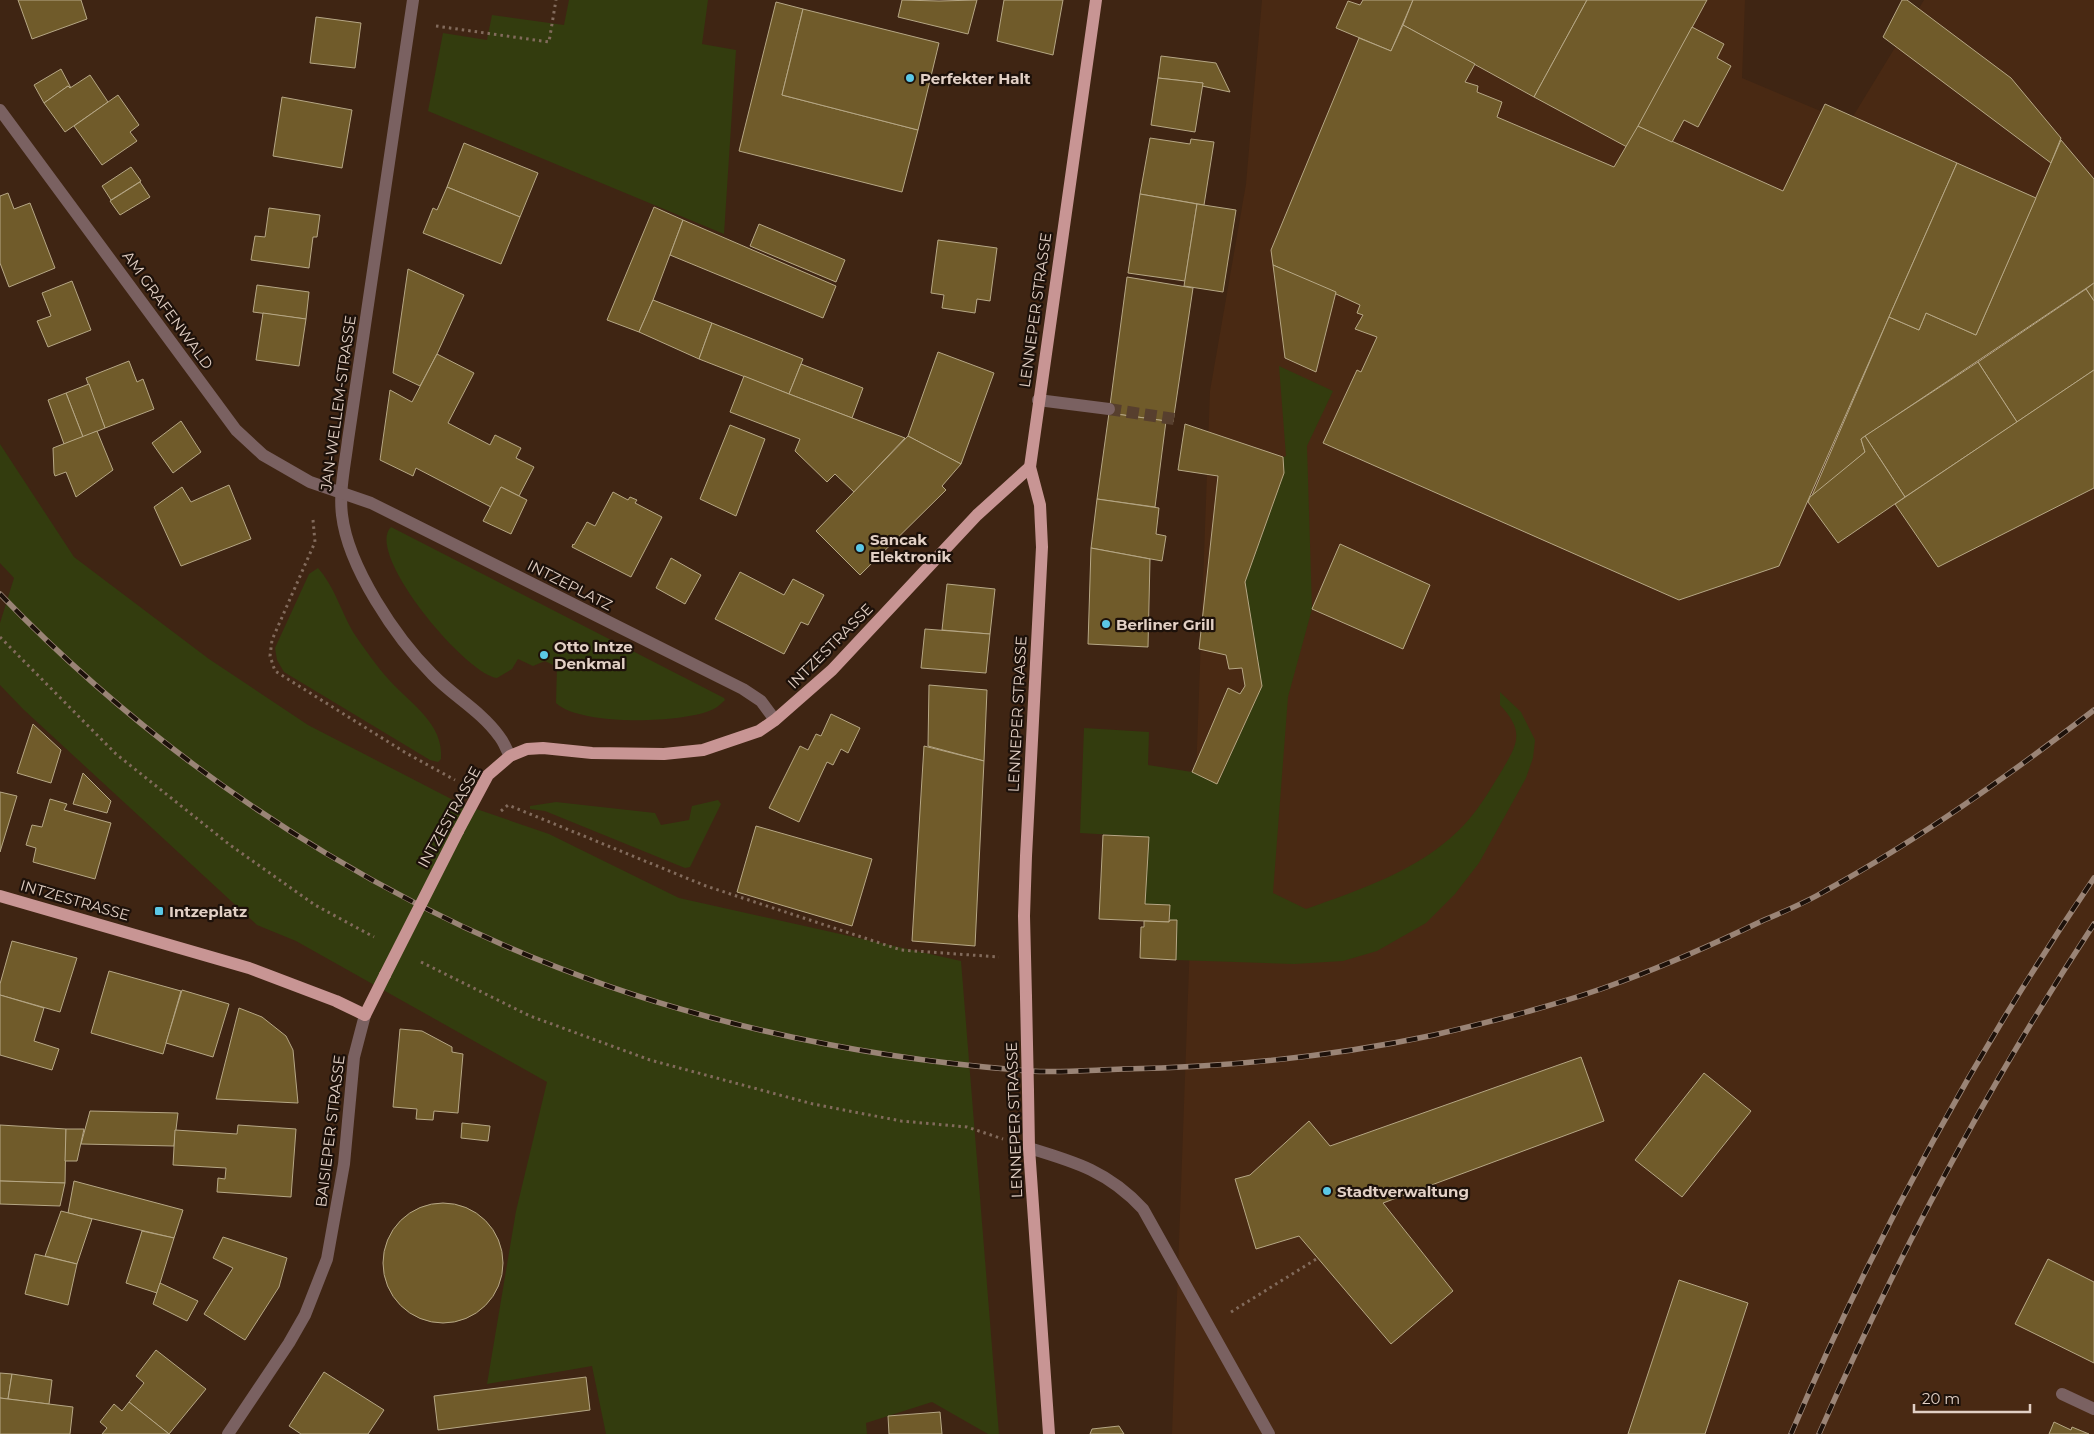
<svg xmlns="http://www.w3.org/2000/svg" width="2094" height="1434" viewBox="0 0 2094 1434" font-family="Montserrat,sans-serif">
<rect width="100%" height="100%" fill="#3f2513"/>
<!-- built -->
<polygon fill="#492913" points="1262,0 1745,0 1742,78 1849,123 1924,0 2094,0 2094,1434 1172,1434 1210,391 1246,184"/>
<!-- green -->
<g fill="#333c0e">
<polygon points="569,0 708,0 702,44 736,50 724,234 428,111 443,33 487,40 492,15 564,25"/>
<path d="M1279 366 1333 391 1307 446 1312 609 1288 697 1273 893 1306 909C1359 890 1417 871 1458 831 1476 814 1488 793 1501 772 1518 743 1525 732 1500 705V692L1521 712 1535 740 1533 758 1526 778 1479 863 1455 894 1426 923 1377 951 1343 961 1294 964 1176 960 1177 920H1170V905L1145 904 1148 837 1080 833 1084 728 1149 732 1148 765 1192 772 1218 783 1262 686 1245 582 1284 473 1283 457 1286 456Z"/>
<polygon points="0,444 74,557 209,659 308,725 459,803 549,834 679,898 961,961 999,1434 988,1434 932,1402 866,1423 867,1434 606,1434 592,1366 487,1384 516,1211 547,1082 296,941 257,925 23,709 0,685 0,623 14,578 0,563"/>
<path d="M391 527 724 698 725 700C720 705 715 709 709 711 679 723 580 726 556 703L557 667 545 661 533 666 518 659 512 669 497 678C465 674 364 553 391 527Z"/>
<path d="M318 568C334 586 341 611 353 632 364 648 377 667 390 681 411 704 444 724 441 759L438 762 430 760 284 672 277 660 275 648 309 574Z"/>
<polygon points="718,800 721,804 690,867 685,868 545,811 530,809 530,806 556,802 655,813 661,825 689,820 692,806"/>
</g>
<!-- building -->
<g fill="#705b2a" stroke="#b6a785">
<polygon points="18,0 81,0 87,19 32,39"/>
<polygon points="902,0 939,1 977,0 968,34 898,17"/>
<polygon points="1004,0 1063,0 1053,55 997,41"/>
<polygon points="1363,0 1413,0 1391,51 1336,28 1348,1 1360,5"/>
<polygon points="1413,0 1587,0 1534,97 1403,25"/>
<polygon points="1587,0 1707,0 1627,147 1534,97"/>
<polygon points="1902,0 1907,0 2011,78 2061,138 2051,163 1883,37"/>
<polygon points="776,2 803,9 782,95 918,130 902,192 739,151"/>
<polygon points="803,9 939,43 918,130 782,95"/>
<polygon points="316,17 361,23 355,68 310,63"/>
<polygon points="1403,25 1475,64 1465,82 1478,86 1477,92 1502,102 1497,117 1614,167 1638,126 1783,191 1825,104 1957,163 1779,566 1679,600 1323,443 1357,370 1361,372 1377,337 1355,329 1363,315 1357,313 1360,305 1273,265 1271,250 1359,38 1391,51"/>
<polygon points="1692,27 1724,44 1717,58 1731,66 1698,127 1684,120 1672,142 1638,126"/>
<polygon points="1161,56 1216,63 1230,92 1202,86 1203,83 1158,78"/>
<polygon points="61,69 71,88 68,86 44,103 34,85"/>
<polygon points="90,75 108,102 65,132 44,103 68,86 70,88"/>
<polygon points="1158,78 1203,83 1195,132 1151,125"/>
<polygon points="118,95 139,125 130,132 137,141 102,165 74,126"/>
<polygon points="282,97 352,110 342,168 273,156"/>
<polygon points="1150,138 1190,144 1191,139 1214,142 1204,205 1140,194"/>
<polygon points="2061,140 2094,179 2094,283 1861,439 1865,452 1811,498 1889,317 1919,330 1926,313 1976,335"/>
<polygon points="464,143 538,173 520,217 447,187"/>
<polygon points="1957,163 2036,198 1976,335 1926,313 1919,330 1889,317"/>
<polygon points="131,167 141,181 111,200 102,186"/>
<polygon points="140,182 150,197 120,215 110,201"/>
<polygon points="447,187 520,217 501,264 423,233 433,208 437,210"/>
<polygon points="8,193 14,209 30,203 55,268 9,287 0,263 0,196"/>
<polygon points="1140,194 1197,204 1185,281 1128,273"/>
<polygon points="1197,204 1236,210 1223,292 1184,286"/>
<polygon points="654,207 683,220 653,300 639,332 607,320"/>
<polygon points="269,208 320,215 317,237 313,237 309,268 251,260 255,236 265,237"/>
<polygon points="683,220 836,286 823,318 670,255"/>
<polygon points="759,224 845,260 836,282 750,246"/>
<polygon points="938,240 997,248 990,301 977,299 975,313 942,308 944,295 931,293"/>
<polygon points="1273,265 1336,292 1316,372 1285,358"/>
<polygon points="408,269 464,295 437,354 420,386 393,373"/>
<polygon points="1127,277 1193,288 1173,422 1109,413"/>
<polygon points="72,281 91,330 48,347 37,321 51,316 42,293"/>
<polygon points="2094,283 2094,301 2086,289"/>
<polygon points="257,285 309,292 306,319 253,312"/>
<polygon points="2086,289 2094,301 2094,370 2017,422 1978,362"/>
<polygon points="653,300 712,323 699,359 639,332"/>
<polygon points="263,313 306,319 299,366 256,360"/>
<polygon points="712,323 803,359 789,394 699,359"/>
<polygon points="938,352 994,373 961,464 908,436"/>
<polygon points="437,354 474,373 448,423 490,445 495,435 521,448 516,458 534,467 519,496 501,487 491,507 416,468 413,476 380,460 390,390 412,402"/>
<polygon points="129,361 137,382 143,379 154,409 105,428 86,378"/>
<polygon points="1978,362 2017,422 1905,497 1865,436"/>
<polygon points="801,364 863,388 852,418 789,394"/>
<polygon points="2094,370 2094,488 1938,567 1895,504"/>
<polygon points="744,376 789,394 905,438 854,492 835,474 827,482 795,451 800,439 730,412"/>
<polygon points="89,384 105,428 83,437 66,393"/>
<polygon points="66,393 83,437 64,444 48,400"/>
<polygon points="1109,413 1166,421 1155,507 1097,499"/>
<polygon points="181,421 201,452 173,473 152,443"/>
<polygon points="1185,424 1283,457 1284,473 1245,582 1262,686 1217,784 1192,772 1228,688 1240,694 1245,686 1242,668 1229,669 1226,655 1199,649 1218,476 1178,470"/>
<polygon points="730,425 765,439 736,516 700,499"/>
<polygon points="97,431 113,470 76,497 66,472 55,476 54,473 53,448"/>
<polygon points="908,436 961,464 942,486 946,490 860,575 816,531"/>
<polygon points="1865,436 1905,497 1838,543 1808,502 1810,497 1865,452 1861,439"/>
<polygon points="229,485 251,539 181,566 154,507 182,487 191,502"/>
<polygon points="501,487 527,500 511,534 483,521"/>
<polygon points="613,492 628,500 630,497 637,500 635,503 662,517 631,577 572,547 573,544 574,545 587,522 595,526"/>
<polygon points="1097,499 1159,508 1156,534 1166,536 1162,561 1091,548"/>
<polygon points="1340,544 1430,585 1403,649 1312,609"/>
<polygon points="1091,548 1150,559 1148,647 1088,644"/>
<polygon points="671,558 701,575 685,604 656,588"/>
<polygon points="740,572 784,595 793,579 824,595 808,625 801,622 784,654 715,619"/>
<polygon points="947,584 995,589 990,634 942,630"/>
<polygon points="925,629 990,634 986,673 921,668"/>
<polygon points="929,685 987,690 984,761 928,746"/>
<polygon points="831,714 860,728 848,753 841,749 833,765 827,762 799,822 769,808 800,746 808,750 816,734 821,736"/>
<polygon points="33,724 61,750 51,783 17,773"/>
<polygon points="924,746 984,761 975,946 912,941"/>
<polygon points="83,773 111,801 107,813 73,804"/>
<polygon points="0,792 17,796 0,852"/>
<polygon points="50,799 67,804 64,810 111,823 95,879 33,862 36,848 26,845 32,825 42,827"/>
<polygon points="756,826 872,859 852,926 737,892"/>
<polygon points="1103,835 1149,837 1145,904 1170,905 1169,922 1099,919"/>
<polygon points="1170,920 1177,920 1176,960 1140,958 1141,927 1144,927 1144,921 1169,922"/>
<polygon points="12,941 77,958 60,1012 0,995 0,984"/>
<polygon points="109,971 181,991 163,1054 91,1033"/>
<polygon points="182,990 229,1004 213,1057 166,1043"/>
<polygon points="0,995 44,1008 34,1041 59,1049 52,1070 0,1055"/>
<polygon points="239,1008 262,1017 286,1036 293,1050 298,1103 216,1099"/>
<polygon points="400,1029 422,1031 452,1047 452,1052 463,1054 458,1113 434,1111 433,1120 416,1119 417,1109 393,1107"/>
<polygon points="1581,1057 1604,1121 1383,1203 1453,1291 1391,1344 1299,1236 1256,1249 1235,1179 1250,1175 1309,1121 1330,1146"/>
<polygon points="1704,1073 1751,1111 1682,1197 1635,1160"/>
<polygon points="90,1111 178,1113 174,1146 81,1144"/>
<polygon points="462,1123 490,1126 488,1141 461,1138"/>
<polygon points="0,1125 66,1129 65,1183 0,1181"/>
<polygon points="238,1125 296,1129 291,1197 217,1192 218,1178 225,1179 226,1168 173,1165 175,1130 237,1134"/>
<polygon points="66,1129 84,1129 77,1161 65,1161"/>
<polygon points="0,1181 65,1183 60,1206 0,1204"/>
<polygon points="74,1181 183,1210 174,1238 68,1213"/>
<circle cx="443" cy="1263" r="60"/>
<polygon points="61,1211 92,1219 77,1264 45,1256"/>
<polygon points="142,1231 174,1238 157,1293 126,1283"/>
<polygon points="223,1237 287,1258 279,1287 245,1340 204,1314 233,1268 213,1258"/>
<polygon points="35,1254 77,1264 68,1305 25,1294"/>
<polygon points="2048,1259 2094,1282 2094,1363 2015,1324"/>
<polygon points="1679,1280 1748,1303 1705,1434 1628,1434"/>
<polygon points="160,1283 198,1301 187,1321 153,1304"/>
<polygon points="156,1350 206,1389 169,1434 129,1402 144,1383 136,1376"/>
<polygon points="324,1372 384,1410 368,1434 301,1434 289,1426"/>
<polygon points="0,1373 12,1374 8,1399 0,1398"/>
<polygon points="12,1374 52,1380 49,1404 8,1399"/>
<polygon points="586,1377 590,1410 438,1430 434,1396"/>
<polygon points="0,1398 73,1407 70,1434 0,1434"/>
<polygon points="129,1402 169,1434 102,1434 107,1428 100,1422 114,1404 122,1411"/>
<polygon points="940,1412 942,1434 889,1434 888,1416"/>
<polygon points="2054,1422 2071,1430 2072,1427 2089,1434 2049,1434"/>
<polygon points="1119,1426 1124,1434 1090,1434 1092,1429"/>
</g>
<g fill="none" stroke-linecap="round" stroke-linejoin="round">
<!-- minor-tunnel -->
<polyline stroke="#573f2e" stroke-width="12" stroke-dasharray="12 6" stroke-linecap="butt" points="1109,409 1174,419"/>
<!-- path -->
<g stroke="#826b5c" stroke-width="3" stroke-dasharray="2.5 4" stroke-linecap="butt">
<polyline points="436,26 549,42 556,0"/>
<polyline points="313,520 315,542 272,640 270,656 275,671 406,753 455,780"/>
<polyline points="0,637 116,754 230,845 315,905 374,937"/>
<polyline points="501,811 508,805 706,886 892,947 901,950 999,957"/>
<polyline points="421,962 530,1016 650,1060 813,1104 901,1121 967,1127 1003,1139"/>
<polyline points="1231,1312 1318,1258"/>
</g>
<!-- minor -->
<g stroke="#7a6161" stroke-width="12">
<path d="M413 0 348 440C345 465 339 490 342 515 348 567 396 638 432 674 453 696 481 711 499 736 504 742 506 749 510 756"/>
<polyline points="0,110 236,430 263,455 310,482 371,503 743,689 761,701 775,720"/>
<polyline points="1038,400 1109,409"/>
<path d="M1029 1148C1076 1162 1109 1172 1143 1209L1269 1434"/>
<polyline points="2062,1394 2094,1409"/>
<polyline points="228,1434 289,1343 305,1315 327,1259 344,1164 354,1057 365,1015"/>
</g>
<!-- major -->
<g stroke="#c89594" stroke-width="12">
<polyline points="458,831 488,775 510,756 527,749 543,748 592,753 664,754 703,750 759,731 775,720 832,670 977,515 1030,467"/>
<polyline points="0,896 249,968 336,1001 365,1015 385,975"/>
<polyline points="1026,997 1024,916 1026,856 1042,547 1040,505 1030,467 1096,0"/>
<polyline points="1028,1091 1029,1148 1049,1434"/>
</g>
<!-- rail casing -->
<g stroke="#9a8476" stroke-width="5.5">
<g id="rail">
<path d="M0 594C192 793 442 946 709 1017 812 1045 924 1063 1030 1071 1060 1073 1092 1070 1123 1069 1228 1067 1331 1057 1434 1035 1498 1020 1562 1004 1623 981 1671 963 1716 943 1762 921 1783 912 1805 903 1825 891 1920 839 2008 776 2094 710"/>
<path d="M1791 1434C1874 1239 1975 1053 2094 878"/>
<path d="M1819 1434C1897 1257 1987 1086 2094 924"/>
</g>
</g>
<!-- rail -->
<use href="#rail" stroke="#1d110a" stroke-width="4" stroke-dasharray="11" stroke-linecap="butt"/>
<!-- major-bridge -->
<g stroke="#c89594" stroke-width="12">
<polyline points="385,975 458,831"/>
<polyline points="1026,997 1028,1091"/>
</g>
</g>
<!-- markers -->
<g fill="#5bc8e6" stroke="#1d110a" stroke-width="2">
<circle cx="910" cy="78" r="5"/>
<circle cx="860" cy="548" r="5"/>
<circle cx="1106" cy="624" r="5"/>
<circle cx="544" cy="655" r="5"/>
<rect x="154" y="906" width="10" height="10" rx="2.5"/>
<circle cx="1327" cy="1191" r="5"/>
</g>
<g text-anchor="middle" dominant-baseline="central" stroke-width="4.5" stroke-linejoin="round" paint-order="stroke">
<!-- poi labels -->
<g font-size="15" font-weight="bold" fill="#e2d0c5" stroke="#1d110a" text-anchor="start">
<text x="920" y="78">Perfekter Halt</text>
<text x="870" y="539">Sancak<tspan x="870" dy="17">Elektronik</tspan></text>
<text x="1116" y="624">Berliner Grill</text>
<text x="554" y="646">Otto Intze<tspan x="554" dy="17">Denkmal</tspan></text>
<text x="169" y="911">Intzeplatz</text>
<text x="1337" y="1191">Stadtverwaltung</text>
</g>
<!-- street labels -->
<g font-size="15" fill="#e2d0c5" stroke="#1d110a">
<text transform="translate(168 310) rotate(54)">AM GRAFENWALD</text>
<text transform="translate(1035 310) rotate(-82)">LENNEPER STRASSE</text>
<text transform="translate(338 403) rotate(-82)">JAN-WELLEM-STRASSE</text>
<text transform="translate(570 585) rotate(27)">INTZEPLATZ</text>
<text transform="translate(830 646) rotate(-45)">INTZESTRASSE</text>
<text transform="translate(1017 714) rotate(-87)">LENNEPER STRASSE</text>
<text transform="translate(449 817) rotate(-61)">INTZESTRASSE</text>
<text transform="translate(75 900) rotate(16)">INTZESTRASSE</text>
<text transform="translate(1014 1120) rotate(-92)">LENNEPER STRASSE</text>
<text transform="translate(330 1131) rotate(-83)">BAISIEPER STRASSE</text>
</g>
</g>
<!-- scale -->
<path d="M1914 1404v8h116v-8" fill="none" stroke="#e2d0c5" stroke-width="2.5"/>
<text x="1922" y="1404" font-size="15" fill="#e2d0c5" stroke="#1d110a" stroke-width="4" paint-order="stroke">20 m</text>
</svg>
